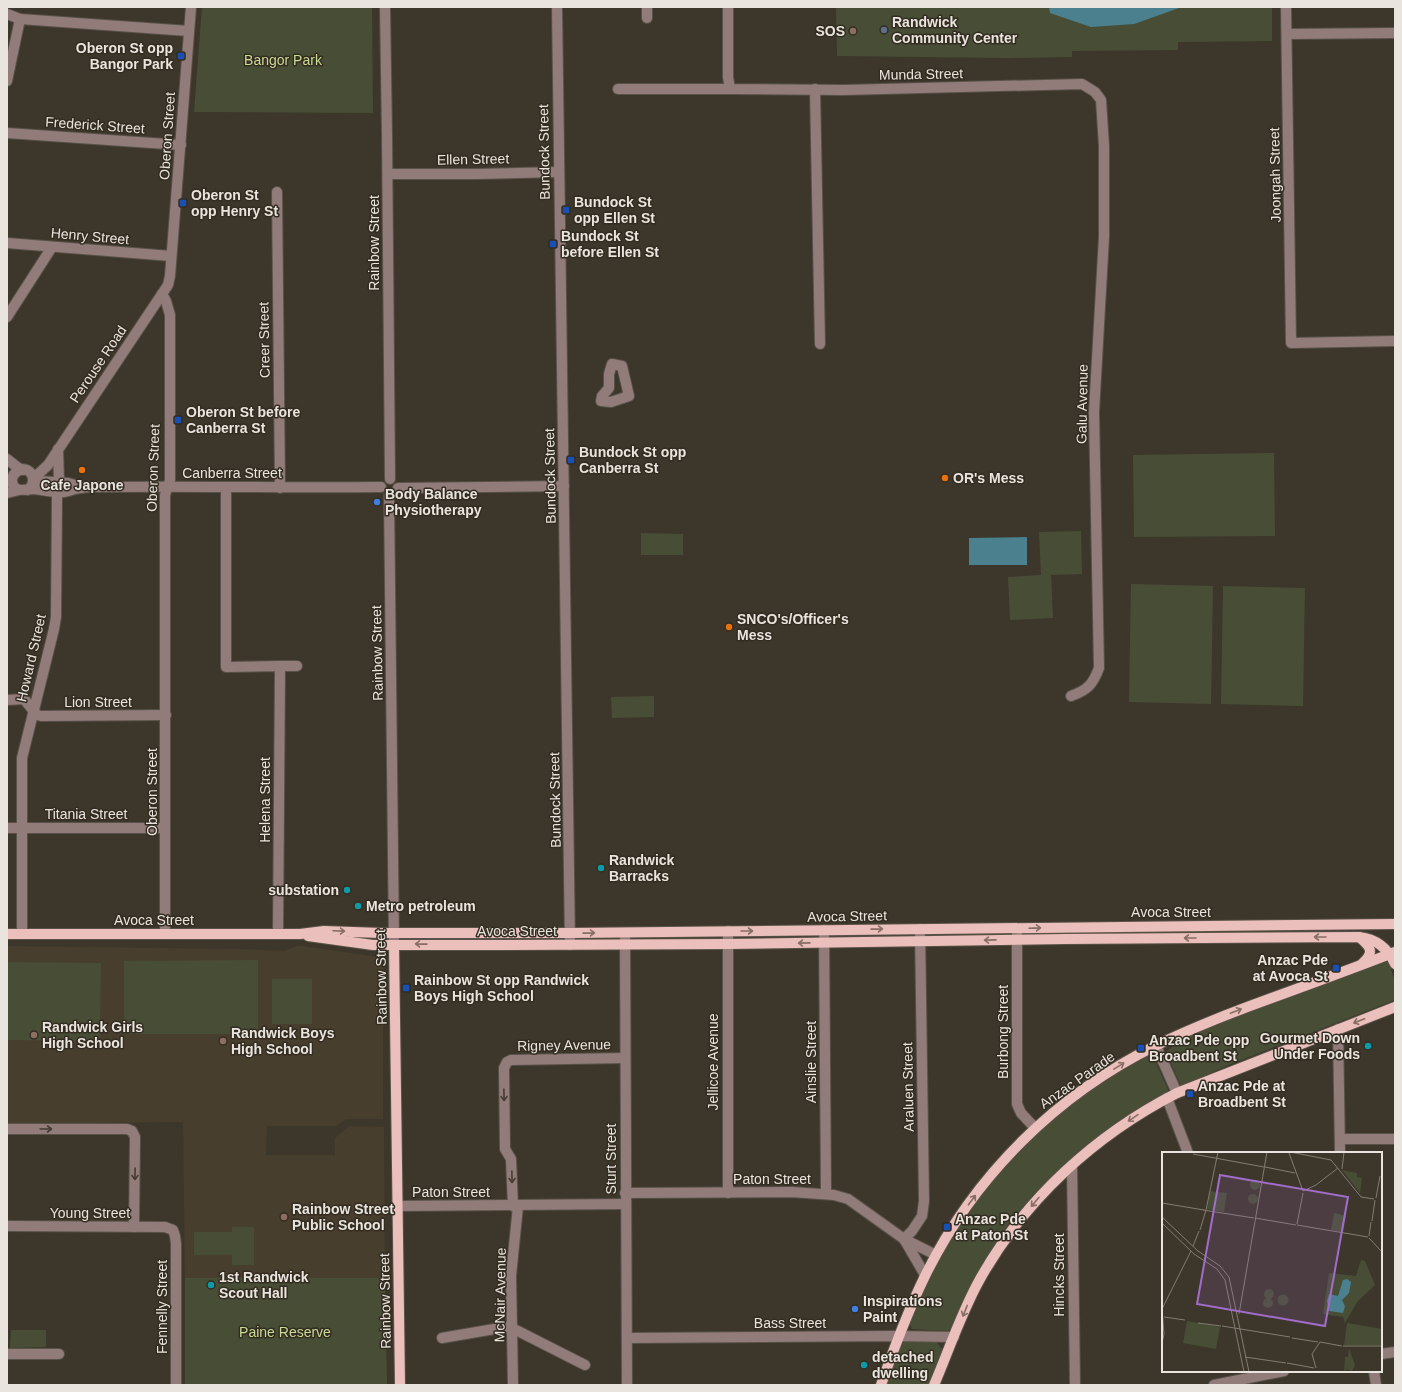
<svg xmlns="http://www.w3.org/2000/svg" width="1402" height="1392" viewBox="0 0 1402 1392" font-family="Arial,sans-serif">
<rect width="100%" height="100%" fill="#3d362b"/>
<!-- built -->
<polygon fill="#483e2d" points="7,946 236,949 284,951 297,946 303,946 379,957 383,963 383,1119 346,1119 336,1126 267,1126 266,1155 335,1155 335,1138 349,1126 384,1127 385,1278 185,1278 183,1122 7,1124"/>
<!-- green -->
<g fill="#484e36">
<polygon points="202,7 372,7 373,113 194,112"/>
<polygon points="836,7 1272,7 1272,41 1178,42 1178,50 1072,51 1072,57 1009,58 837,56"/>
<polygon points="1274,453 1275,536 1134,537 1133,455"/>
<polygon points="1081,531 1082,574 1051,575 1053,618 1010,620 1008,577 1041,575 1039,532"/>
<polygon points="641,533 683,534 683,555 641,555"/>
<polygon points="1131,584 1213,586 1211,704 1129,702"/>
<polygon points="1223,586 1305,588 1303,706 1221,704"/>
<polygon points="654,696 654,717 612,718 611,697"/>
<polygon points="258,960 258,1034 124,1034 124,961"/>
<polygon points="1388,961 1395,981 1395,1000 1231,1064 1181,1086 1166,1052 1184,1037 1215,1025 1288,996"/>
<polygon points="7,962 101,963 100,1041 7,1040"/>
<rect x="272" y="979" width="40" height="45"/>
<polygon points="1152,1054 1169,1092 1146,1105 1112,1126 1081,1152 1012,1218 991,1252 969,1289 953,1327 948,1331 912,1329 909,1322 929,1277 946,1247 972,1207 991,1181 1038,1133 1079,1098 1123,1070"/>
<polygon points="232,1227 254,1227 254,1265 232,1265 232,1255 194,1255 194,1232 232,1232"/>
<polygon points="185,1278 385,1278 387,1385 185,1385"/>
<polygon points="11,1330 46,1330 46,1347 10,1348"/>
<polygon points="901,1341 936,1342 944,1351 930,1385 886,1385"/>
</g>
<!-- water -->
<g fill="#4b818f">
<polygon points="1049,7 1182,7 1134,24 1091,27 1050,13"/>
<polygon points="1027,537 1027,565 969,565 969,538"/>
</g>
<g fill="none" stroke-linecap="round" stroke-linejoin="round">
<!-- minor casing -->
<g stroke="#595248" stroke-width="12">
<g id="minor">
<polyline points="385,7 387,135 390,479"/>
<polyline points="557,7 570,945"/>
<polyline points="647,7 647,18"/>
<path d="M728 7V77L730 89 844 90 1082 84 1095 92 1101 100 1104 146V237L1094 412 1099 668C1093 684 1088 690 1071 696"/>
<polyline points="1286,7 1291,343 1395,341"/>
<polyline points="7,14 20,19 189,31"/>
<polyline points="1287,34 1395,33"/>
<polyline points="7,81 20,19"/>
<polyline points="618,89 730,89"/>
<polyline points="815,89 820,344"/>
<polyline points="7,133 181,145"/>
<polyline points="388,174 476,174 558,172"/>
<polyline points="277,192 280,488"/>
<polyline points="7,243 171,256"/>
<polyline points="162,294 166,301 170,315 170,480 165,495 165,934"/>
<polyline points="7,317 52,247"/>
<polygon points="612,364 622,366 629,396 611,402 601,401 602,396 609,388 609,374"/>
<polyline points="7,459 17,467 23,470"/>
<polyline points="33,479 48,465 168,285 170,276 191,7"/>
<polyline points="33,480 39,481 68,483 82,487"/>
<polyline points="226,487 226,667 280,666 278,934"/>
<polyline points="398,488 564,486"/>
<path d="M28 490C39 481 30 464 18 471 14 473 12 477 12 481 13 494 26 489 34 489 44 490 54 493 64 492 70 491 76 488 82 488 86 487 92 487 97 487 192 486 286 488 381 487"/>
<polyline points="7,493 19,490"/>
<polyline points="389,496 394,945"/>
<polyline points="280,666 297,666"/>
<polyline points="7,700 24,699 37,715 41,716 166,715"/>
<polyline points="7,828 165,828"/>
<polyline points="1017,929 1017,1104 1021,1113 1035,1128"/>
<polyline points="824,930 826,1193"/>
<polyline points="625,933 627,1385"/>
<polyline points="22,934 22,758 54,629 56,617 57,497 59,481 58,449"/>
<polyline points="1338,1029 1340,1153"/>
<polyline points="1156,1046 1177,1093"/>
<polyline points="1167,1098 1188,1153"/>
<polyline points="7,1129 127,1129 132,1131 135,1137 134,1227"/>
<polyline points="1340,1139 1395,1139"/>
<polyline points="1072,1165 1075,1385"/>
<polyline points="625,1193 792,1192 834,1195 848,1199 904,1239 936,1255"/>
<polyline points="728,1193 728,931"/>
<polyline points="397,1206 626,1204"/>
<polyline points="513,1206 511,1159 505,1149 504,1068 507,1062 511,1060 625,1058"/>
<polyline points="7,1226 165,1227 173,1230 175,1236 176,1244 176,1385"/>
<polyline points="904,1239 912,1231 922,1216 924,1201 920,929"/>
<polyline points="904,1239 925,1275"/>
<polyline points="442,1338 506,1327 512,1328 585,1365"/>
<polyline points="627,1338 894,1336 954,1337"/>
<polyline points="7,1354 59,1354"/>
<polyline points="1381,1354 1395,1352"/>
<polyline points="1374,1371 1376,1385"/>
<polyline points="513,1385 511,1276 518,1206"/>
<polyline points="1214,1385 1284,1371"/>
</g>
</g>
<!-- major casing -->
<g stroke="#595248" stroke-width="12">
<g id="major">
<polyline points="7,934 300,934 324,931 381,933 570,933 1395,924"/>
<path d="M308 936 373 945H509L727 944 1065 939 1359 937C1376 939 1388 948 1395 964"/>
<path d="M1359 937C1371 947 1375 952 1362 964"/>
<polyline points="394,945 400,1385"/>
<path d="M881 1385C894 1348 908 1311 925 1276 974 1176 1057 1094 1157 1045 1184 1032 1213 1020 1242 1009 1293 990 1344 972 1395 952"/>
<path d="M934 1385C949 1350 961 1313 980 1279 1025 1199 1095 1135 1177 1093L1395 1007"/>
</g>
</g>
<!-- minor -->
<use href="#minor" stroke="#917c7a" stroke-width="10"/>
<!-- major -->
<use href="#major" stroke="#ebbfbb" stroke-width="10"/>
</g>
<!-- one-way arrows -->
<defs><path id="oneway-shaft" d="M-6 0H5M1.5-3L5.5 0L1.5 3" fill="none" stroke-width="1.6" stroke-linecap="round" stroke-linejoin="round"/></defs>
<g stroke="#866e66">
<use href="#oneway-shaft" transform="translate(1035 928) rotate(-2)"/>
<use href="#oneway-shaft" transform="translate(877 929) rotate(-1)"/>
<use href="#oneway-shaft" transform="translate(339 931) rotate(2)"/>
<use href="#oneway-shaft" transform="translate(747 931)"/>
<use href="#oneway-shaft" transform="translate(589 933) rotate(-1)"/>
<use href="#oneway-shaft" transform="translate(1320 937) rotate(180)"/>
<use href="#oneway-shaft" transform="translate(1190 938) rotate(180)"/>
<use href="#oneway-shaft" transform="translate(990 940) rotate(179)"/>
<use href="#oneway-shaft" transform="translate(804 943) rotate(179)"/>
<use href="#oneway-shaft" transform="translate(421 944) rotate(-179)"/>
<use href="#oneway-shaft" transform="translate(1236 1011) rotate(-21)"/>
<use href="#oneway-shaft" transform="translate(1359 1021) rotate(159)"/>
<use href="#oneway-shaft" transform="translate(1119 1066) rotate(-31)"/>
<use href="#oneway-shaft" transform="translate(1133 1118) rotate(146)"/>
<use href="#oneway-shaft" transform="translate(972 1200) rotate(-53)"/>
<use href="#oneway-shaft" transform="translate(1035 1202) rotate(131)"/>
<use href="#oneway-shaft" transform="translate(965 1311) rotate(112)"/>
</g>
<g stroke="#463c33">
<use href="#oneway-shaft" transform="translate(504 1095) rotate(89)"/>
<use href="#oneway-shaft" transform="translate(46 1129)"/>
<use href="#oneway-shaft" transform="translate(135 1174) rotate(91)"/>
<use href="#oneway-shaft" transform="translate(512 1177) rotate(89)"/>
</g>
<!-- markers -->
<circle fill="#5c6f8a" stroke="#332c21" stroke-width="1.5" cx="884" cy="30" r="4"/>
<g fill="#8d6e63" stroke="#332c21" stroke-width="1.5">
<circle cx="853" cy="31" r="4"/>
<circle cx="34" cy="1035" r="4"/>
<circle cx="223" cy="1041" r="4"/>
<circle cx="284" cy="1217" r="4"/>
</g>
<g fill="#1a4fb4" stroke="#332c21" stroke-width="1.5">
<rect x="177" y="52" width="8" height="8" rx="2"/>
<rect x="179" y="199" width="8" height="8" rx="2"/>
<rect x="562" y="206" width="8" height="8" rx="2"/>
<rect x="549" y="240" width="8" height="8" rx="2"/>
<rect x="174" y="416" width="8" height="8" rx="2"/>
<rect x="567" y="456" width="8" height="8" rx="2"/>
<rect x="1332" y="964" width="8" height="8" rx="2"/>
<rect x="402" y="984" width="8" height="8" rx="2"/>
<rect x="1137" y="1044" width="8" height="8" rx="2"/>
<rect x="1186" y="1090" width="8" height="8" rx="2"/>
<rect x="943" y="1223" width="8" height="8" rx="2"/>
</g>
<g fill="#e8710a" stroke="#332c21" stroke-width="1.5">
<circle cx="82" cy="470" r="4"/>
<circle cx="945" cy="478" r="4"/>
<circle cx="729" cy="627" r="4"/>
</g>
<g fill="#3f7fe0" stroke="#332c21" stroke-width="1.5">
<circle cx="377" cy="502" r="4"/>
<circle cx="855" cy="1309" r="4"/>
</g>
<g fill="#0f9aa8" stroke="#332c21" stroke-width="1.5">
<circle cx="601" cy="868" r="4"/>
<circle cx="347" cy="890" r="4"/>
<circle cx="358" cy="906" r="4"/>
<circle cx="1368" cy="1046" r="4"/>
<circle cx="211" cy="1285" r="4"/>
<circle cx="864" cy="1365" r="4"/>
</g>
<g text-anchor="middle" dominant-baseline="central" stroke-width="3" stroke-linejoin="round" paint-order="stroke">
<!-- poi labels -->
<g font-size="14" font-weight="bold" fill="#e9e5de" stroke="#332c21" text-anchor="start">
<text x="892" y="22">Randwick<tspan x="892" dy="16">Community Center</tspan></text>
<text x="845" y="31" text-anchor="end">SOS</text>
<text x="173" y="48" text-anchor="end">Oberon St opp<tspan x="173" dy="16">Bangor Park</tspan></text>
<text x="191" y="195">Oberon St<tspan x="191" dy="16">opp Henry St</tspan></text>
<text x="574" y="202">Bundock St<tspan x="574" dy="16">opp Ellen St</tspan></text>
<text x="561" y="236">Bundock St<tspan x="561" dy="16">before Ellen St</tspan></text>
<text x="186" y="412">Oberon St before<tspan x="186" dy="16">Canberra St</tspan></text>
<text x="579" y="452">Bundock St opp<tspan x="579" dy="16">Canberra St</tspan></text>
<text x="953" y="478">OR's Mess</text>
<text x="82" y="485" text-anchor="middle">Cafe Japone</text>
<text x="385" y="494">Body Balance<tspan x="385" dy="16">Physiotherapy</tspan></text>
<text x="737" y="619">SNCO's/Officer's<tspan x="737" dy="16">Mess</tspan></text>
<text x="609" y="860">Randwick<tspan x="609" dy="16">Barracks</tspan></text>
<text x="339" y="890" text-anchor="end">substation</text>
<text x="366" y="906">Metro petroleum</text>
<text x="1328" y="960" text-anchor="end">Anzac Pde<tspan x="1328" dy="16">at Avoca St</tspan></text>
<text x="414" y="980">Rainbow St opp Randwick<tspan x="414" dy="16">Boys High School</tspan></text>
<text x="42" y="1027">Randwick Girls<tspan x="42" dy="16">High School</tspan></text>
<text x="231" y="1033">Randwick Boys<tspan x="231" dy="16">High School</tspan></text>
<text x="1360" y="1038" text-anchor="end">Gourmet Down<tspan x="1360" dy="16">Under Foods</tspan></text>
<text x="1149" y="1040">Anzac Pde opp<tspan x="1149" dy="16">Broadbent St</tspan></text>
<text x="1198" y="1086">Anzac Pde at<tspan x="1198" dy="16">Broadbent St</tspan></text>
<text x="292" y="1209">Rainbow Street<tspan x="292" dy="16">Public School</tspan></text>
<text x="955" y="1219">Anzac Pde<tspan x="955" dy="16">at Paton St</tspan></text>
<text x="219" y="1277">1st Randwick<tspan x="219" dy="16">Scout Hall</tspan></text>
<text x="863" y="1301">Inspirations<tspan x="863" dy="16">Paint</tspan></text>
<text x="872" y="1357">detached<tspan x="872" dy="16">dwelling</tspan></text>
</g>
<!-- park labels -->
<g font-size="14" fill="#cada97" stroke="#332c21">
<text x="283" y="60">Bangor Park</text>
<text x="285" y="1332">Paine Reserve</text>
</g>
<!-- street labels -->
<g font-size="14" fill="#e9e5de" stroke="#332c21">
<text transform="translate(921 74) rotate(-1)">Munda Street</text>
<text transform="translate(95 125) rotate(4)">Frederick Street</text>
<text transform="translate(167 136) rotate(-86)">Oberon Street</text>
<text transform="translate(544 152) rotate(-91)">Bundock Street</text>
<text transform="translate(473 159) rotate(-1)">Ellen Street</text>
<text transform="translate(1275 175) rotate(-91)">Joongah Street</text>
<text transform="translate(90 236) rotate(5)">Henry Street</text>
<text transform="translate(374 243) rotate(-90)">Rainbow Street</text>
<text transform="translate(264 340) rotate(-91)">Creer Street</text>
<text transform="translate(98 364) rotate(-56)">Perouse Road</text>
<text transform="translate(1082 404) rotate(-89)">Galu Avenue</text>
<text transform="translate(153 468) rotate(-88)">Oberon Street</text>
<text x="232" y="473">Canberra Street</text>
<text transform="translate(550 476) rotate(-91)">Bundock Street</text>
<text transform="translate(377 653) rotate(-91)">Rainbow Street</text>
<text transform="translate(31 658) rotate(-77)">Howard Street</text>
<text x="98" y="702">Lion Street</text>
<text transform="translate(152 792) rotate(-90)">Oberon Street</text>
<text transform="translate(265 800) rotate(-90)">Helena Street</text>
<text transform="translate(555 800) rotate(-91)">Bundock Street</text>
<text x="86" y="814">Titania Street</text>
<text x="1171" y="912">Avoca Street</text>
<text transform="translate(847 916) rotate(-1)">Avoca Street</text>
<text x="154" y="920">Avoca Street</text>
<text x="517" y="931">Avoca Street</text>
<text transform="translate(381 977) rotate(-91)">Rainbow Street</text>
<text transform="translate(1003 1032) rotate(-90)">Burbong Street</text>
<text transform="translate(564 1045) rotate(-1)">Rigney Avenue</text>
<text transform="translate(713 1062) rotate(-90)">Jellicoe Avenue</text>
<text transform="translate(811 1062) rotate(-90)">Ainslie Street</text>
<text transform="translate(1077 1080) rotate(-35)">Anzac Parade</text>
<text transform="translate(908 1087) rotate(-91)">Araluen Street</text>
<text transform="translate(611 1159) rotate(-90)">Sturt Street</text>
<text x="772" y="1179">Paton Street</text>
<text x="451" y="1192">Paton Street</text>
<text x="90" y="1213">Young Street</text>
<text transform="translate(1059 1275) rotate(-90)">Hincks Street</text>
<text transform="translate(500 1295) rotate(-89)">McNair Avenue</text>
<text transform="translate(385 1301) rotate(-91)">Rainbow Street</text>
<text transform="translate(162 1307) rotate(-90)">Fennelly Street</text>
<text x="790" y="1323">Bass Street</text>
</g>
</g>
<!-- overview -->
<g transform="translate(1162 1152)">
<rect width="220" height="220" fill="#3d362b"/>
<path d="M180 18 195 21V25L200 26 198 41ZM88 33a5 5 0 1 1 10 0a5 5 0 1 1-10 0ZM48 39 65 41 62 60 45 57ZM86 47a5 5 0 1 1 10 0a5 5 0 1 1-10 0ZM172 61 184 64 181 80 169 78ZM199 108 203 109 213 133 196 149 183 171 181 165 161 162 167 121 194 124ZM102 142a5 5 0 1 1 10 0a5 5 0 1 1-10 0ZM115.5 148a5.5 5.5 0 1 1 11 0a5.5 5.5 0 1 1-11 0ZM101 151a5 5 0 1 1 10 0a5 5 0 1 1-10 0ZM25 169 58 175 54 197 21 191ZM185 171 220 177V193H182ZM187 196 193 213 190 219 185 217 182 220 183 205H186Z" fill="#484e36"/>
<path d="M185 127 189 130 187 141 180 148 183 154 181 161 167 159 165 149 167 142 176 144 181 128Z" fill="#4b818f"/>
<path fill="none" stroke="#827c73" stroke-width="1" d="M128 0 169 8 199 45 212 47M127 1 141 39M31 2 102 15M103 15 133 21M180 17 182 0M141 39 154 33 176 16M214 46 218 24M0 51 42 58M41 58 92 66M44 58 56 0M0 65 36 99 58 114 67 125 87 220M93 66 134 73M210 69 213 48M0 71 32 102 55 117 63 128 82 220M135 72 141 41M135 73 206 85M38 78 44 58M207 84 209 70M207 86 220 100M31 94 37 79M0 157 29 99M0 157 2 182 0 191M77 162 105 0M2 165 23 168M36 171 59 174M60 174 128 185M130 186 156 190M158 190 180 194M181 194H220M83 205 124 211M125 211 152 216M154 216 150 202 158 190"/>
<path fill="#a26dca" fill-opacity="0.15" stroke="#a26dca" stroke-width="2" d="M58 23 186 45 163 174 35 152Z"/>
<rect width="220" height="220" fill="none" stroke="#e9e5de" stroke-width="2"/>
</g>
<!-- border -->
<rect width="1402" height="1392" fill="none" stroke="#e9e5de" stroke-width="16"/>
</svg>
